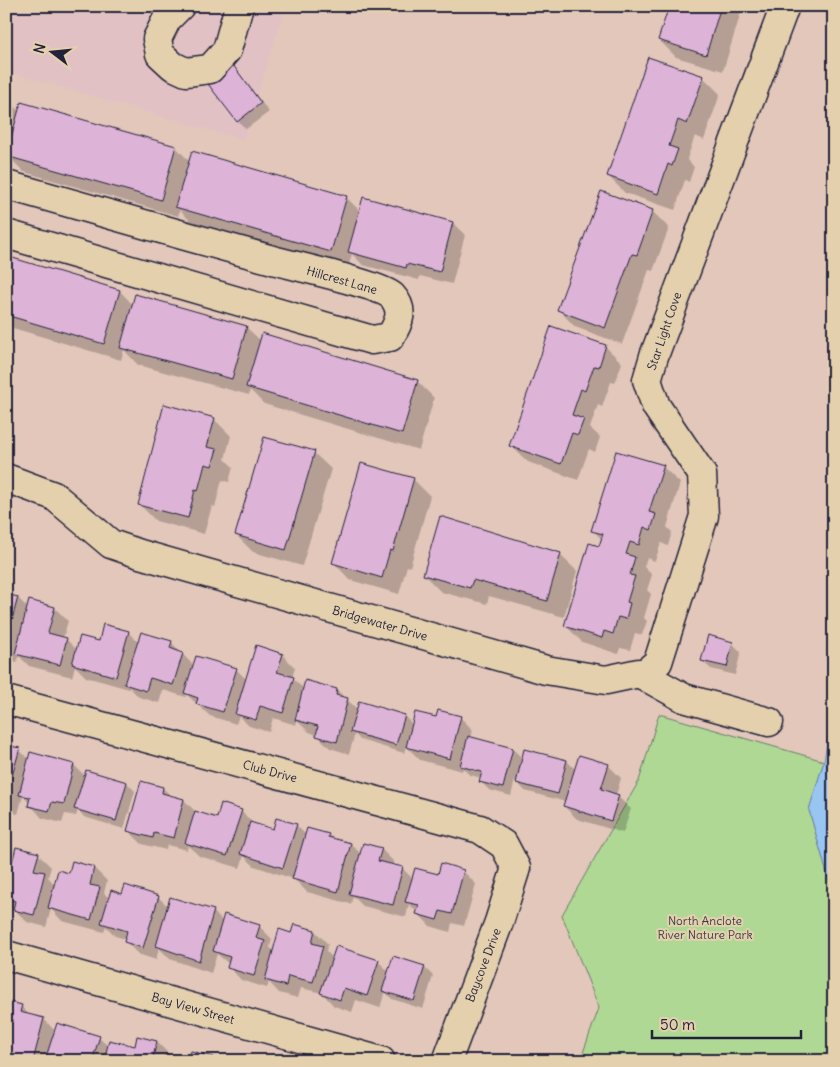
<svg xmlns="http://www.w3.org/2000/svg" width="840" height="1067" viewBox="0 0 840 1067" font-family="Delius,sans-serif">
<rect width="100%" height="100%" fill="#e3c7bb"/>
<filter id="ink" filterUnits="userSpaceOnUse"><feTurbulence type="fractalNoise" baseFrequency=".02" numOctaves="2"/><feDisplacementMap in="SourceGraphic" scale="10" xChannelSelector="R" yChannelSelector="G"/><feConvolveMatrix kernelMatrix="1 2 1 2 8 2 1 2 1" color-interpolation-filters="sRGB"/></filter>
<g filter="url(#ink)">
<!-- built -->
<polygon fill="#e2c1c4" points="6,6 286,6 243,140 6,71"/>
<!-- green -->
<polygon fill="#afd895" stroke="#687d68" points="659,714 824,761 809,810 834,898 834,1061 580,1061 599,1008 562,915 639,781"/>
<!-- water -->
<polygon fill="#99c5f2" stroke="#6984a9" points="834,700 834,898 809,810 824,761"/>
<!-- shadow -->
<g fill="#0003">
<polygon points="670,6 743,6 723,71 676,57 659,40"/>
<polygon points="232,67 241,75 269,112 246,129 238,121"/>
<polygon points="703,77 720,94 704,140 695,136 687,159 694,167 689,182 685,180 675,210 625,193 608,176"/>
<polygon points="6,98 19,111 176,147 190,162 346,197 360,211 453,223 465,235 452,284 420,276 419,280 363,265 352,254 348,268 193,224 180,210 178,216 24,172 9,157 6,165"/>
<polygon points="652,211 669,228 653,271 649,270 622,344 575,327 559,310"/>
<polygon points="6,257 120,291 133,305 246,327 261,341 417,381 434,398 419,450 264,404 250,390 249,395 138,365 124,350 121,360 6,326"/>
<polygon points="605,346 622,363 615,383 611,382 602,407 598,405 590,428 600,437 595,452 589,449 578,480 528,462 511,446"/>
<polygon points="214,419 231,436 225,459 233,467 229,482 222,480 215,507 212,506 204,534 156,521 139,504"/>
<polygon points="314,453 331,469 302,566 253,552 236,535"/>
<polygon points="663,467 680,483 667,527 672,532 668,546 661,543 655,561 647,558 644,567 652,575 647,590 651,594 644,618 647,621 642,635 635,633 630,650 620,648 618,654 582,642 565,625 600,548 602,540 593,530"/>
<polygon points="413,479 430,496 410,567 407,566 399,594 350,580 334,563"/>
<polygon points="560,555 577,571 564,617 489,596 487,604 441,592 424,575"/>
<polygon points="6,595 18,598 28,608 30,602 55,608 68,621 63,638 66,639 77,650 128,632 139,643 171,642 194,666 236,669 247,680 283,655 295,668 292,678 304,689 337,690 358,710 404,716 413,725 437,719 460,717 473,730 471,738 513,749 523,759 567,761 576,770 608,765 621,778 616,795 631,809 623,833 577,819 564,806 566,802 525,791 515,780 511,796 489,790 481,782 482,778 470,775 463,768 462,771 420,760 406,746 404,753 360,740 355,734 349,754 330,748 317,735 309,732 297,721 296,725 273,718 269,732 249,726 239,716 236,724 210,716 186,694 186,697 163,690 159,703 139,697 129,687 129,689 86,677 75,666 72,677 29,666 19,656 17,662 6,660"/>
<polygon points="732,643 741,652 735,675 711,669 702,661"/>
<polygon points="6,746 19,750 30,760 74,765 85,776 86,771 127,783 135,791 124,829 84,817 78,810 76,816 65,814 62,823 42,818 23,796 18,814 6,811"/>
<polygon points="163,788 172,797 184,800 196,812 218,819 241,811 254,824 273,830 277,819 297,826 306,835 328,835 333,839 351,844 361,854 381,849 394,862 393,866 402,868 413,879 463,871 476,884 464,926 452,923 450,932 430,926 409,904 406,917 363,906 353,896 351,904 307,892 294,879 254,866 244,856 240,868 199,856 188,845 187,850 167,845 166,850 142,844 129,831"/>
<polygon points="38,854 51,867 48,877 55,885 70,874 94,868 107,881 104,893 110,899 123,895 158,897 169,907 213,911 223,922 259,926 272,939 270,947 274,952 292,934 295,926 315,931 328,944 326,951 333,958 378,961 389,972 424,967 433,976 423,1009 392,999 385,992 380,1008 356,1000 352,1012 334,1006 322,993 301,988 298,998 279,993 269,982 267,988 241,980 229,967 229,964 217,954 211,973 170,959 159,948 156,960 138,954 125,941 126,939 115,936 106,926 104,932 62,921 51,909 46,927 27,922 14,909 6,907 6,863 12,864"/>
<polygon points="6,1002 21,1006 30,1016 44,1019 55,1031 99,1038 109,1047 136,1048 157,1042 170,1055 169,1057 183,1061 106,1061 106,1058 104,1058 103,1061 51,1061 49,1059 49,1061 6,1061"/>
</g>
<!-- building -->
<g fill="#deb3d8" stroke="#22223b">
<polygon points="669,6 721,6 706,55 658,40"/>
<polygon points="648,57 704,76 687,124 678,120 669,146 678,149 672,166 668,164 658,194 607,176"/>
<polygon points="233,65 261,103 237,122 208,84"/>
<polygon points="21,102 176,146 161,200 6,156"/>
<polygon points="192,151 347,196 331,252 175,207"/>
<polygon points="601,191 653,210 637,255 632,254 605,328 557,310"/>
<polygon points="363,197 453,222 440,272 407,264 406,268 348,252"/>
<polygon points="6,256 120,290 104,344 6,315"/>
<polygon points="135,294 247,326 232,379 120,348"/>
<polygon points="551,326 606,345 599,367 594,366 585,391 581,389 572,415 584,419 578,435 572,433 561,464 509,446"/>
<polygon points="262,333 418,380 402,434 246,387"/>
<polygon points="164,404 215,418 207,447 217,449 212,466 205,464 198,491 195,490 188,518 138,505"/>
<polygon points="264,437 315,451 286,550 235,535"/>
<polygon points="616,451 664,465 649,512 656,514 651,530 644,527 639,545 630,542 626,554 635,557 630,575 635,576 627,602 630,603 626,619 618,617 613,634 604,631 602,638 564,626 589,543 599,546 603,534 591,531"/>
<polygon points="361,463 414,478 393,551 390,550 382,578 332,563"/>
<polygon points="440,516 561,553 547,601 473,580 470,588 423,575"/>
<polygon points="6,594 18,597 6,642"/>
<polygon points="29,600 55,607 48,633 67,638 60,665 15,654"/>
<polygon points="103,624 129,631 116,677 72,664 80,636 99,641"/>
<polygon points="141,632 172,641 170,648 183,653 173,685 150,678 146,691 124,684"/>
<polygon points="708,635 733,642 727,667 701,661"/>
<polygon points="256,645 283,654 277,672 294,677 283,713 260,706 256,720 235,714"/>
<polygon points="196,656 237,668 223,712 196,704 198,698 184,693"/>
<polygon points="305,680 337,689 336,695 348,698 337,742 316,736 318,726 295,720"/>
<polygon points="359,701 405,715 396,745 350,732"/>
<polygon points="438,710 461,716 450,759 406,747 415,712 436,717"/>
<polygon points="468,736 513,748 503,788 479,782 482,772 460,766"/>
<polygon points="6,745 20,748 6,797"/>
<polygon points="524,749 567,760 558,794 516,783"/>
<polygon points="30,752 74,764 64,804 52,802 49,811 28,806 30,797 19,795"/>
<polygon points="579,755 609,764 601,789 619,795 611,821 563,806"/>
<polygon points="86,770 127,782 116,821 74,809"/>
<polygon points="141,781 163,787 162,793 184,799 174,838 154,833 153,838 127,831"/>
<polygon points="221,803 242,810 227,856 185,843 195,811 217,818"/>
<polygon points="276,818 297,824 283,868 240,854 250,822 273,829"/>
<polygon points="307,828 329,834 328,837 351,843 338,892 292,879"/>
<polygon points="363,843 382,848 378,861 403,867 393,905 349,894"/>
<polygon points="16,847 39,853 34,870 45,872 34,915 13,910 15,901 6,898 6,862 12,863"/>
<polygon points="72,861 94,867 90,885 100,887 91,920 48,908 58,870 69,873"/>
<polygon points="441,863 464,870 452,914 440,911 437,920 416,914 419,905 405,902 415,868 438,874"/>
<polygon points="125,885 159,896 143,948 124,942 127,931 101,923 111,890 122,894"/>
<polygon points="170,897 214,910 199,961 156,946"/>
<polygon points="224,914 260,925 256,938 265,941 254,976 227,968 230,957 213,951"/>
<polygon points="294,924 315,930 312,943 323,946 313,982 288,976 286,986 265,980 279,929 291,933"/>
<polygon points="336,946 379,960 367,996 344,988 340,1000 320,993"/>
<polygon points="393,956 425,966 414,1001 382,991"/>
<polygon points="6,1001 22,1005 20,1012 44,1018 33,1061 16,1061 6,1058"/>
<polygon points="57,1023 100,1036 92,1061 57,1061 46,1057"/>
<polygon points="137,1036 157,1041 152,1061 104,1061 109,1040 135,1046"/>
<polygon points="191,1051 213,1057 212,1061 188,1061"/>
<polygon points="165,1055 188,1061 163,1061"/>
</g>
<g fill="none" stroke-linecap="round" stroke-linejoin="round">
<!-- minor casing -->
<g stroke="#22223b" stroke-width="31">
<g id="minor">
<polyline points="180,6 167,19 157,39 160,54 173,66 186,72 210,69 227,50 239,6"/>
<path d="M6 185C95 210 184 236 273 260 294 266 381 285 392 296 405 310 399 323 390 337L372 340 6 234"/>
<polyline points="6,478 54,496 111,544 140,554 546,670 606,680 639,673 684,698 769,722"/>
<polyline points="643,675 658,662 704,516 702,474 656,406 647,380 654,356 785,6"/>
<polyline points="6,700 480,829 504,845 516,868 499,922 447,1061"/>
<polyline points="6,955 381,1061"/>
</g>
</g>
<!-- minor -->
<use href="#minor" stroke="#e5d0ae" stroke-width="28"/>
</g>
</g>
<g text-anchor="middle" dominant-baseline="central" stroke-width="4" stroke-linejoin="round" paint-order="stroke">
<!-- street labels -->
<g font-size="12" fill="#22223b" stroke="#e5d0ae">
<text transform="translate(342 280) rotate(16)">Hillcrest Lane</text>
<text transform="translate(664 331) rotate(-71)">Star Light Cove</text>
<text transform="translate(380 623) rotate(16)">Bridgewater Drive</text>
<text transform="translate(270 771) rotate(15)">Club Drive</text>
<text transform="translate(483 965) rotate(-69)">Baycove Drive</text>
<text transform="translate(193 1008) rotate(16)">Bay View Street</text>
</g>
<!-- park labels -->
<g font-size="12" fill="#373d48" stroke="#e5d0ae">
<text x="705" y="920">North Anclote<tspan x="705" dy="14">River Nature Park</tspan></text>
</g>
</g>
<!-- margin -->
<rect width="840" height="1067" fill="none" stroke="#e5d0ae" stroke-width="25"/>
<rect x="12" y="12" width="815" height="1042" fill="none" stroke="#22223b" stroke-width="2" filter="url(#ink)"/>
<!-- north arrow -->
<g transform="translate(52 52) rotate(286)" stroke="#e5d0ae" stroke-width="4" paint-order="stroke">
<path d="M0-4L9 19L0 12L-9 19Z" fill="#22223b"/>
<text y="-8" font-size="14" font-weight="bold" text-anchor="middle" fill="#22223b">N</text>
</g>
<!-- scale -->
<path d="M652 1030v8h149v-8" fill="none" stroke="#22223b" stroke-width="2.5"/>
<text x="660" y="1030" font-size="15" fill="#22223b" stroke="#e5d0ae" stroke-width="4" paint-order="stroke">50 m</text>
</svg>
